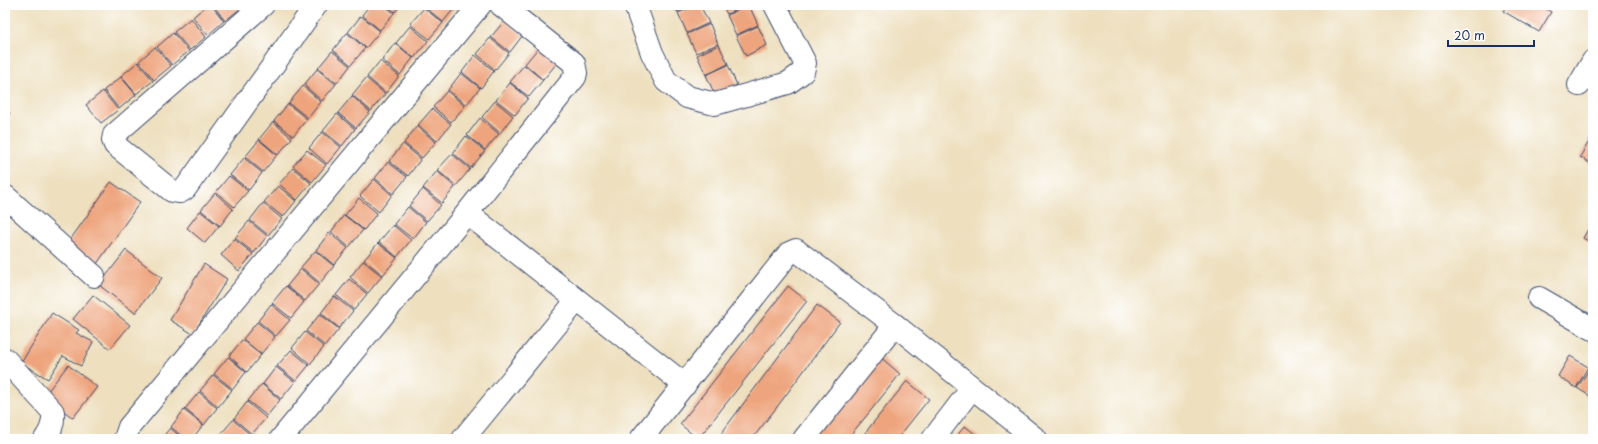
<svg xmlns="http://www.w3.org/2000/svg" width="1598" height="444" viewBox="0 0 1598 444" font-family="'Playpen Sans',sans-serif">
<rect width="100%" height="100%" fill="#fff"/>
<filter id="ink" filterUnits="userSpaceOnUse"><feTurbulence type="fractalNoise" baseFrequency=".025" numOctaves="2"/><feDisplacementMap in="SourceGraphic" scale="8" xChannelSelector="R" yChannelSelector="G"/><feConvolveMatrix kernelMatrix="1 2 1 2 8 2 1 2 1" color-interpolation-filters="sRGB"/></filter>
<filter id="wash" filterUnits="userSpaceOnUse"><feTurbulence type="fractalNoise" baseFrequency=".012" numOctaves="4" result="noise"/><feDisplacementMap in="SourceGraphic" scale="16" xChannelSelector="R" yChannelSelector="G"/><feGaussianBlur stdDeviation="0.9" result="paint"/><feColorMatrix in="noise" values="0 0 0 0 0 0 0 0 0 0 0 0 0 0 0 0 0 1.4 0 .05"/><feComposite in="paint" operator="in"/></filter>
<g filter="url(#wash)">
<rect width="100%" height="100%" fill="#eee0bf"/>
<g id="blocks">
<!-- building -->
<g fill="#eea47d">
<polygon points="207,5 211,5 224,21 208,35 193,17"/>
<polygon points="213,5 241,5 242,7 225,21"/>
<polygon points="370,5 384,5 394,13 380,30 362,15"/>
<polygon points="386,5 401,5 395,12"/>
<polygon points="426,5 457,5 443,22 425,7"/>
<polygon points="674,5 693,5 677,12"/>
<polygon points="696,5 700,5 709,23 687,33 678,13"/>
<polygon points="722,5 746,5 727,14"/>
<polygon points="749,5 758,25 736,35 727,15"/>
<polygon points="1507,5 1540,5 1551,12 1539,32 1503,11"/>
<polygon points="424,8 443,23 429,39 410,24"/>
<polygon points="361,16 380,31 366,48 348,32"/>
<polygon points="191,18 206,37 190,50 174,32"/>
<polygon points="505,20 523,35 510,52 491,37"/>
<polygon points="710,24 718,44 696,53 687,34"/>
<polygon points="410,26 428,41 414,58 396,43"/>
<polygon points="758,26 767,45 746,56 736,36"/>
<polygon points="173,33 189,51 172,65 157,47"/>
<polygon points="347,33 365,48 351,65 333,50"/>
<polygon points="490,38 509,53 495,70 477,54"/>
<polygon points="395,43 413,58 400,75 382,60"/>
<polygon points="719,45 728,64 706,75 697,55"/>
<polygon points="155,47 171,66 154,80 139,61"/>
<polygon points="539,47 557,63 543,80 525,64"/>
<polygon points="332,51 350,66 337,83 318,68"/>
<polygon points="475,55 494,71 481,88 462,72"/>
<polygon points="380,61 399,76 386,93 367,77"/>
<polygon points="138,62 153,81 136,94 121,76"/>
<polygon points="524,65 543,80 529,97 510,82"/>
<polygon points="728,65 737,85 715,95 706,75"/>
<polygon points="317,69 336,84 322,101 304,85"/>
<polygon points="461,73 480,88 466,105 448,90"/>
<polygon points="121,77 136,95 119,109 104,90"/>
<polygon points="366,78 385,94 371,111 352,95"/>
<polygon points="510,83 528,98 515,115 496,100"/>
<polygon points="303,86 321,102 308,118 289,103"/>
<polygon points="103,91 118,110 101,123 86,105"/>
<polygon points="447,91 465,106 451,122 433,107"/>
<polygon points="352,96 370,112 356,128 338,113"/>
<polygon points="495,101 513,116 500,133 482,117"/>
<polygon points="288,104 307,119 293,136 274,121"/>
<polygon points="5,108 10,113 5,119"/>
<polygon points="432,109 451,124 437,141 418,125"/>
<polygon points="337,114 355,129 342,146 323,131"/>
<polygon points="480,118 499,134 485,150 467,135"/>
<polygon points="273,122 292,138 278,155 259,139"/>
<polygon points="417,126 436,142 422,158 404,143"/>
<polygon points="322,132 341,147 327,164 309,148"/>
<polygon points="466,136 485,151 471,168 453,153"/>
<polygon points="1591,138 1593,139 1593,165 1580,157"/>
<polygon points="259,140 277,155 263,172 245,157"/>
<polygon points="403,144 421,159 408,176 389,161"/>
<polygon points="307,150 326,165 312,182 293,166"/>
<polygon points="452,154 470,169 456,186 437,170"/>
<polygon points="244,158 262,173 249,190 230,175"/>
<polygon points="388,162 407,177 393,194 375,178"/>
<polygon points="293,168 311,183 297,200 279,184"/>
<polygon points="437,171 455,187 442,203 423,188"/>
<polygon points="229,176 248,191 234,207 216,192"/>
<polygon points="374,179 392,195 379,212 360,196"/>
<polygon points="111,182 140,202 94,268 65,247"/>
<polygon points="278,186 296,201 283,217 264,202"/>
<polygon points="423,189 441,205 427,221 409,206"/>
<polygon points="215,193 233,209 220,226 201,210"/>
<polygon points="359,198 377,213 364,230 345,215"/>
<polygon points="263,203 282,219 268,235 250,220"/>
<polygon points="408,207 426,222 413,239 394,224"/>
<polygon points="200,211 219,226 205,243 187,228"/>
<polygon points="344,215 363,230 349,247 331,232"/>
<polygon points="249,221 267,236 254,253 235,238"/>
<polygon points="1593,221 1593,244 1583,238"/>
<polygon points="393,225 411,240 397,257 379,242"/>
<polygon points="329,233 348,248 334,265 316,250"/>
<polygon points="234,239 253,254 239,271 221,255"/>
<polygon points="378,243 397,258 383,275 364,260"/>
<polygon points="126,250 162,278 135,313 99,285"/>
<polygon points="315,251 334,266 320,283 301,267"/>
<polygon points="363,261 382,276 368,293 350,277"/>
<polygon points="204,264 227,279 193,334 170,320"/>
<polygon points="301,269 319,284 305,301 287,286"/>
<polygon points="349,279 367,294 354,310 336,295"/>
<polygon points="286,286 304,302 291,318 272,303"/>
<polygon points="788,286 807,301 698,439 680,424"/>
<polygon points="93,295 130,325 110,349 73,319"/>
<polygon points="334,296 353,311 339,328 321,313"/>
<polygon points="271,304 290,320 276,336 258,321"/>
<polygon points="817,305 840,322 777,407 752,439 717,439"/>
<polygon points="52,313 79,330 76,333 93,342 81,366 63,356 48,379 21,363"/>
<polygon points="320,314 339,329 325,346 306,331"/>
<polygon points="257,322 275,337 261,354 243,339"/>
<polygon points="305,332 324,347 310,364 292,348"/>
<polygon points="242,340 261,355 247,372 229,356"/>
<polygon points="291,350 309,365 296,381 277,366"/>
<polygon points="878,355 900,374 868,414 847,439 809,439"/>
<polygon points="1570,356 1588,367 1576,388 1558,376"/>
<polygon points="228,357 246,372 233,389 214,374"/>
<polygon points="68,365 97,387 73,418 44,396"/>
<polygon points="276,367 295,382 281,399 263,384"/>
<polygon points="1590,368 1593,370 1593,398 1577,388"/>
<polygon points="213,375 232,390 218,407 200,391"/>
<polygon points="907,381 929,399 897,439 860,439"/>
<polygon points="262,384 280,400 267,416 248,401"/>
<polygon points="199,392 217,408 204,425 185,409"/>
<polygon points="247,402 266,418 252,434 234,419"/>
<polygon points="184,410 203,425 192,439 185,439 171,427"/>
<polygon points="233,420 251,435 248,439 222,439 219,436"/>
<polygon points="965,426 981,439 954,439"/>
<polygon points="170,428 183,439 161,439"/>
</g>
</g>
</g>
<g filter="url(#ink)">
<use href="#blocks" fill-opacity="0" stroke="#3b4a6d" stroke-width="1"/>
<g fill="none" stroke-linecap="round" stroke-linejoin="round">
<!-- minor casing -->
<g stroke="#3b4a6d" stroke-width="24">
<g id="minor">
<polyline points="263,5 114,135 113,140 115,145 172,191 180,192 185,189 316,5"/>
<polyline points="635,5 652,53 666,81 687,97 715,104 788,83 803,72 805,63 775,5"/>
<polyline points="1579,85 1593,61"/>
<polyline points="5,196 94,276"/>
<polyline points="467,213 685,385"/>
<polyline points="1539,298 1593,329"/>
<path d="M5 359 53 412C54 422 51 431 45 439"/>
<polyline points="125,439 129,427 480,5"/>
<polyline points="281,439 467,213 575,77 576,73 574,63 501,5"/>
<polyline points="463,439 577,300"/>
<polyline points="641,439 789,253 796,250 895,325 1036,439"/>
<polyline points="804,439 895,325"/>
<polyline points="933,439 972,388"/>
</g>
</g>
<!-- minor -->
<use href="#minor" stroke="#fff" stroke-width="22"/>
</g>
</g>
<!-- margin -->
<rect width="1598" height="444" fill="none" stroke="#fff" stroke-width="20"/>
<!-- scale -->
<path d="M1448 40v6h86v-6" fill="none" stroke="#1b2f5e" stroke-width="2"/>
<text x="1454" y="40" font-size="12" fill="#1b2f5e" stroke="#ffffff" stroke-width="3" paint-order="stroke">20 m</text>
</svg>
